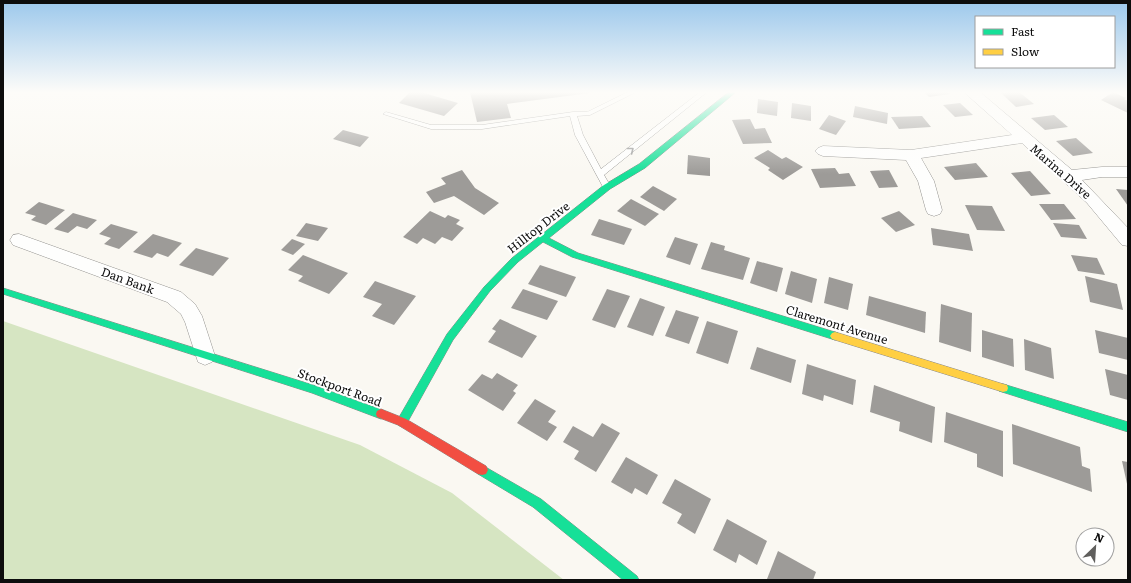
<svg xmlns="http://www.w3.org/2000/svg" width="1131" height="583" viewBox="0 0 1131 583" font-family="Literata,serif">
<rect width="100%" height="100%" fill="#faf8f2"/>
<!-- forest -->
<polygon fill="#d6e5c2" points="3,321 360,445 452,493 564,580 3,580"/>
<!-- building -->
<g fill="#9d9b98">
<polygon points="410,92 421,92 458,103 444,116 399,103"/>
<polygon points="470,92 590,92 590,93 507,104 511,118 477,122"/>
<polygon points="924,92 948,92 950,94 929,97"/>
<polygon points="1009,92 1019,92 1034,104 1016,107 1001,93"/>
<polygon points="1113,92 1126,98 1124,99 1128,101 1128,113 1101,100"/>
<polygon points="758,99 778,102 777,116 757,113"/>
<polygon points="792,103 811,106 811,121 791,118"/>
<polygon points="960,103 973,115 955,117 943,105"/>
<polygon points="855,106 888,113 887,124 853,117"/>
<polygon points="829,115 846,121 836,135 819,129"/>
<polygon points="1054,115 1068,127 1045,130 1031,118"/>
<polygon points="922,116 931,127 899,129 891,117"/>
<polygon points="750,119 755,129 765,128 772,143 743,144 732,120"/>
<polygon points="343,130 369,137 360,147 333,139"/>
<polygon points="1076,138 1093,153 1073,156 1056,141"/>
<polygon points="768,150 782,159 786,157 803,167 783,180 768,170 770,168 754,158"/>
<polygon points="688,155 710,158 710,176 687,174"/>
<polygon points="976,163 988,177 955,180 944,167"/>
<polygon points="835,168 839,174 849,173 856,186 820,188 811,169"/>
<polygon points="462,170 475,188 499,203 484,215 454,196 434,203 426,192 446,184 441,178"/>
<polygon points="889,170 898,187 879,188 870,171"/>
<polygon points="1030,171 1051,194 1031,196 1011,173"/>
<polygon points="653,186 677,199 664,211 640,197"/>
<polygon points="1116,189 1128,190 1128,206"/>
<polygon points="631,199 659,214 645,226 617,211"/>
<polygon points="39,202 65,210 46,225 31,220 36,216 25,213"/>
<polygon points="1039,204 1064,204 1076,219 1051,220"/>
<polygon points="965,205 992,206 1005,231 977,230"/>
<polygon points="430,211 445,218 448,215 460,220 456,224 464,228 452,241 442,237 435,244 423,238 417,244 403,237"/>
<polygon points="899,211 915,225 896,232 881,218"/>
<polygon points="73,213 97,220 87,229 77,226 68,233 54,229"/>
<polygon points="599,219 632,229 624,245 591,235"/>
<polygon points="306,223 328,228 318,241 296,236"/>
<polygon points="1053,223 1079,225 1087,239 1061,237"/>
<polygon points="111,224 138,232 119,249 104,244 111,238 99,234"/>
<polygon points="931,228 969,234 973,251 933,245"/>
<polygon points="153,234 182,243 168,257 157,253 152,258 133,252"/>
<polygon points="675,237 698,244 690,265 666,257"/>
<polygon points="292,239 305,244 293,255 281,250"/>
<polygon points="711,242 725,246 724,250 750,258 743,280 701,269"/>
<polygon points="196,248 229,258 213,276 179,265"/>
<polygon points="303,255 348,273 329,294 298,281 303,276 288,270"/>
<polygon points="1071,255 1097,258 1105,275 1078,271"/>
<polygon points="757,261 783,268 777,292 750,283"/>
<polygon points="540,265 576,277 566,297 528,284"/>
<polygon points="791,271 817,279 812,303 785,294"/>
<polygon points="1085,276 1117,284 1123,310 1090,302"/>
<polygon points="829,277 853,284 848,310 824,303"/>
<polygon points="375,281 416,296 394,325 372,316 382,304 363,297"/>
<polygon points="523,289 558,301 547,320 511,308"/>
<polygon points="607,289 630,296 615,328 592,320"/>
<polygon points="869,296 926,312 925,333 866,315"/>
<polygon points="640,298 665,307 653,336 627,327"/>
<polygon points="941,304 972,313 971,352 939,342"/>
<polygon points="676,310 699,317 689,344 665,336"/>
<polygon points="500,319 537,336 522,358 488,342 496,331 492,329"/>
<polygon points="707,321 738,331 728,364 696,353"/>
<polygon points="982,330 1013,339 1014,367 982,357"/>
<polygon points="1095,330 1128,338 1128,360 1099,353"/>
<polygon points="1024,339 1051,348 1054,379 1025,370"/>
<polygon points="757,347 796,360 791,383 750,369"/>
<polygon points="807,364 856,380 853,405 824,395 823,401 802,394"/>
<polygon points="1105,369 1128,375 1128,400 1110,395"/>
<polygon points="497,373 518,385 513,391 516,393 503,411 468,390 482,374 492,379"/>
<polygon points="874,385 935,407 932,443 899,431 900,422 870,412"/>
<polygon points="535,399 556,411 548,422 557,427 547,441 517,423"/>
<polygon points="946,412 1003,431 1003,477 977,467 977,454 944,442"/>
<polygon points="602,423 620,433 596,472 574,459 579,451 563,442 573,426 593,437"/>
<polygon points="1012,424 1080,447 1082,466 1090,469 1092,492 1013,464"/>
<polygon points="626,457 658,475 647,495 635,488 632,494 611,482"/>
<polygon points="1122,461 1128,462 1128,484 1127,484"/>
<polygon points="675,479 711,499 695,534 677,523 682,514 662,503"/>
<polygon points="727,519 767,541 757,565 739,554 736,563 713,550"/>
<polygon points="778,551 816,572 813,580 767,579"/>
</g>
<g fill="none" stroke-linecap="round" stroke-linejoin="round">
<!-- lane casing -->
<g stroke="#949390" stroke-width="1">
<polygon id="lane" points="628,92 636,92 590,115 577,116 583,135 601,169 700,92 707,92 604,175 611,187 607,190 603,187 575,135 570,116 482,129 431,129 383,114 386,112 431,125 482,125 573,112 587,112"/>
</g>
<!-- street casing -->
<g stroke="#949390" stroke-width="1">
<g id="street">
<polygon points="964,92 980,92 1072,170 1102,167 1128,167 1128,177 1102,177 1082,180 1128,228 1128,246 1122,245 1087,203 1022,143 921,158 934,181 942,210 940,214 934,216 928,214 926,210 918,181 906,160 823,156 818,154 815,151 818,148 823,146 911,150 1012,135"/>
<polygon points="19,234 181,292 195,304 202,316 215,356 212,362 205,365 198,362 185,322 181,314 167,302 13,245 10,240 13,235"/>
</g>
</g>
<!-- fast casing -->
<g stroke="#8a8987" stroke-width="1">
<g id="fast">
<polygon points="729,92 736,92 645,168 610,189 549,238 578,253 838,333 840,336 838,339 835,340 572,257 543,242 518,262 490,291 453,340 406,425 402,427 398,425 397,422 398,419 447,334 484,287 512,258 604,185 639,164"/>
<polygon points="3,288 313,385 385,411 386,414 385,417 381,419 312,393 3,294"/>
<polygon points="1003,384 1128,422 1128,432 999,391 998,388 999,385"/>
<polygon points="482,465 541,499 637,576 639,580 623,580 533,507 478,474 476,470 478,466"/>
</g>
</g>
<!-- slow casing -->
<g stroke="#8a8987" stroke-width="1">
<polygon id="slow" points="835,332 1003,384 1007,385 1008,388 1007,391 1003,392 832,339 830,336 832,333"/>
</g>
<!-- jam casing -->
<g stroke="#8a8987" stroke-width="1">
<polygon id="jam" points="381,409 406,419 486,466 488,470 486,474 482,475 478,474 398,425 377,417 376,414 377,411"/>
</g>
<!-- lane -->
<use href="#lane" fill="#fefefd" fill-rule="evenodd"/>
<!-- street -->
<use href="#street" fill="#fefefd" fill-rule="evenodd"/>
<!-- fast -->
<use href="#fast" fill="#16e098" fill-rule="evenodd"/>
<!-- slow -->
<use href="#slow" fill="#ffcf43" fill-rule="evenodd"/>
<!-- jam -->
<use href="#jam" fill="#f24e42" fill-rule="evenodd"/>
</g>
<!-- one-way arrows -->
<defs><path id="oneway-chevron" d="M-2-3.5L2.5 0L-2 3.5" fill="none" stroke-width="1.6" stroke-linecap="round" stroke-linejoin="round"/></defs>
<use stroke="#9e9e9d" href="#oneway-chevron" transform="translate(631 150) rotate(-38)"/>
<!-- sky -->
<linearGradient id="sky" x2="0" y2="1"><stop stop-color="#9cc8ec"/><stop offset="0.53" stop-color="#fdfcf9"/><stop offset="1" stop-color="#fdfcf9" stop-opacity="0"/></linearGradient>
<rect width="1131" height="174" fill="url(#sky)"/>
<g text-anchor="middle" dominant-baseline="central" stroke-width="4" stroke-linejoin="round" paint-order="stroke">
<!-- street labels -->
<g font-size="12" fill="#0d0d0d" stroke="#fff">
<text transform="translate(1061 171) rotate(41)">Marina Drive</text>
<text transform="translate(538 227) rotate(-38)">Hilltop Drive</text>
<text transform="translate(128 280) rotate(20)">Dan Bank</text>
<text transform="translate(837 324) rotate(17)">Claremont Avenue</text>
<text transform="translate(340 387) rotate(20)">Stockport Road</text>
</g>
</g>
<!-- border -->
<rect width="1131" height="583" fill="none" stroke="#0d0d0d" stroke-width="8"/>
<!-- legend -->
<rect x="975" y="16" width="140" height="52" fill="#ffffff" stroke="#9e9e9e"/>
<rect x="983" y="29" width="20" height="6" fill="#16e098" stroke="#9e9e9e"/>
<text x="1011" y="36" font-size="12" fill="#0d0d0d">Fast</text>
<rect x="983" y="49" width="20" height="6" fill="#ffcf43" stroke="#9e9e9e"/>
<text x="1011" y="56" font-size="12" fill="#0d0d0d">Slow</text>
<!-- north arrow -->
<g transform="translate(1095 547) rotate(25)"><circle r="19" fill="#ffffff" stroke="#9e9e9e"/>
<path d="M0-3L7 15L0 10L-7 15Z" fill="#605f5d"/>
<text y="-6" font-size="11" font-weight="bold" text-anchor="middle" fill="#0d0d0d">N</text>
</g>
</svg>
